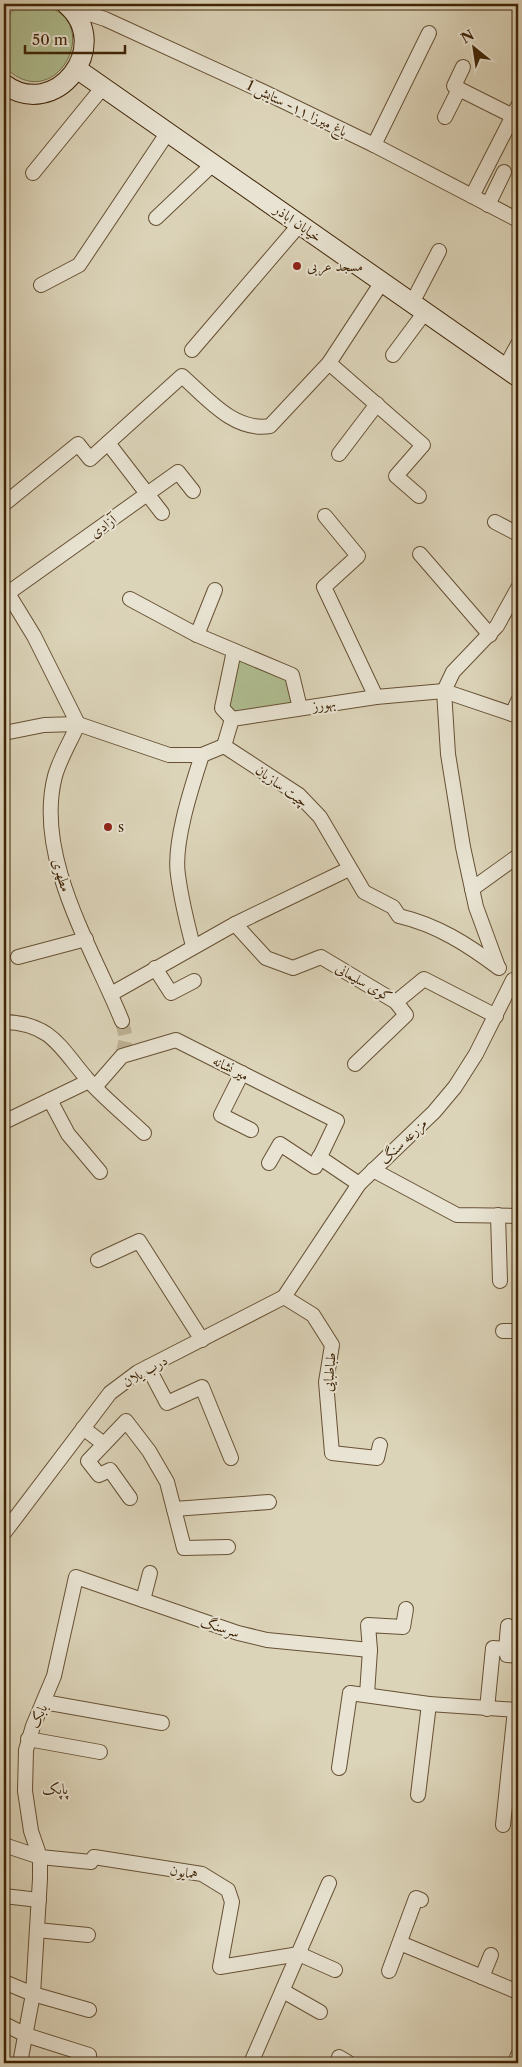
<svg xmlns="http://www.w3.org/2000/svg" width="522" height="2067" viewBox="0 0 522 2067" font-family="'Libre Caslon Text',Amiri,serif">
<rect width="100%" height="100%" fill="#dcd4b9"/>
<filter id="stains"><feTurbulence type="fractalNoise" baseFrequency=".004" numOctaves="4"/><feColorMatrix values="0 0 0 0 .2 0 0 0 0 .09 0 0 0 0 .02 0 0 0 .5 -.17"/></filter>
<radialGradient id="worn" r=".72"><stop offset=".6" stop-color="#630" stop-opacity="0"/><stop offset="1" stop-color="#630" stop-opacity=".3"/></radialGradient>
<!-- green -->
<g fill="#afbd90" stroke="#78714c">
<path d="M29 4C114 6 58 123 4 66V19L17 7Z"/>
<polygon points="234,651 292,675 300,708 232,719 222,708"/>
</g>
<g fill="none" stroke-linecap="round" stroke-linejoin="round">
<!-- street-tunnel -->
<polyline stroke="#bdb195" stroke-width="14" stroke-dasharray="14 7" stroke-linecap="butt" points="122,1021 126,1038 122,1056"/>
<!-- street casing -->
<g stroke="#675134" stroke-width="16">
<g id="street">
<polyline points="71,8 105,19 262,91 374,145 518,220"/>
<polyline points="459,89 454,86 463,67"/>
<polyline points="445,117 459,89 513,116"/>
<polyline points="374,145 429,33"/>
<polyline points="33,173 103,87"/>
<polyline points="472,196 518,106"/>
<polyline points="488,205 504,172"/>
<polyline points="156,218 213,164"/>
<polyline points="41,285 79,265 168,132"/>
<polyline points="412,303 439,251"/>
<polyline points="192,350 300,224"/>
<polyline points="393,355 425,312"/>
<polyline points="329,363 423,445 396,476 419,496"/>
<polyline points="505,368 518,344"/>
<polyline points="108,443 162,513"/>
<polyline points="339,454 377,404"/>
<path d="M4 504 78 444 90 459 182 376C207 398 234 432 270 426L329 363 382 282"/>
<polyline points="325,516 358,556 324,587 376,697"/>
<polyline points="495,522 518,534"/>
<polyline points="420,554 490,635"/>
<polyline points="4,587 34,636 78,724"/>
<polyline points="8,593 178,472 193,491"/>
<polyline points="130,599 197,635 292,675 300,708"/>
<polyline points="197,635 215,590"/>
<polyline points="512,714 518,701"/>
<polyline points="232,719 222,708 234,651"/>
<path d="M78 724C71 741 60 758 55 776 34 857 93 949 122 1021"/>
<polyline points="4,733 44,725 78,724 169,755 202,755 224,746"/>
<path d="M224 746 299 795 320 817 364 892 393 907 399 916C437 925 467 944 499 968"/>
<polyline points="224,746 232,719 376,697 444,691 518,716"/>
<polyline points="472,889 518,856"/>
<polyline points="235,924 266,958 293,968 321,957 396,1002 424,979 496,1016"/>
<path d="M193 946C187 923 181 898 178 875 173 843 192 786 202 755"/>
<polyline points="18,957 86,939"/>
<polyline points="498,967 476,907 463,847 448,754 444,691 453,672 497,626 518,588"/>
<polyline points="155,968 171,993 194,981"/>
<polyline points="111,994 235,924 349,869"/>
<path d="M4 1022C52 1023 61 1049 88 1080 105 1099 126 1116 144 1133"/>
<polyline points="355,1064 406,1015 396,1002"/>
<polyline points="242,1073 221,1115 251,1130"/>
<polyline points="95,1087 122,1056 176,1040 337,1121 315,1167 280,1144 269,1163"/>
<polyline points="50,1100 68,1134 100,1172"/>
<polyline points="4,1122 89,1081"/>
<polyline points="319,1157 359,1184"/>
<polyline points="373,1170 457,1215 518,1216"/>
<polyline points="498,1215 500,1281"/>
<polyline points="98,1260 139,1241 202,1340"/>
<polyline points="284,1297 313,1315 332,1345 326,1382 332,1453 377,1458 380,1445"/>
<polyline points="503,1331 518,1331"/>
<polyline points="148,1367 167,1403 202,1387 231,1458"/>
<polyline points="83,1428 104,1444"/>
<polyline points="130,1498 110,1470 99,1475 88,1461 126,1421 149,1451 167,1482 184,1548 228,1547"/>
<polyline points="174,1509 269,1502"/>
<polyline points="4,1533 110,1393 138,1372 284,1297 359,1184 434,1112 455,1087 476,1054 513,980"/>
<polyline points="143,1600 150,1573"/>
<polyline points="506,1649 507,1655 518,1656"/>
<polyline points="367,1694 370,1650 368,1625 403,1627 406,1609"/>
<polyline points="44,1702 162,1723"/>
<polyline points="487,1709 493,1648 506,1649 508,1626"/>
<polyline points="28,1739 100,1752"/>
<polyline points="339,1768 350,1693 429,1704 518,1710"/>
<polyline points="418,1795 429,1704"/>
<polyline points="503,1825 515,1710"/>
<polyline points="4,1845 40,1857 91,1862 94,1857 202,1874 228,1890 232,1902 220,1967 299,1954 335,1970"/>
<polyline points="4,1896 39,1900"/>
<polyline points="37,1930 88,1935"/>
<polyline points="400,1943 518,1992"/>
<polyline points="389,1971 416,1898 421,1900"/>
<polyline points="482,1977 491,1955"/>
<polyline points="4,1982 33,1994 89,2010"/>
<polyline points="283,1991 320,2012"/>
<polyline points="4,2024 26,2035 89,2055"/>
<polyline points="339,2057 349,2063"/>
<polyline points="20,2063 33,1994 40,1879 40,1857 31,1831 25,1791 26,1750 33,1726 54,1676 76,1577 238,1633 267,1640 370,1650"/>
<polyline points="251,2063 329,1883"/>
<polyline points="515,2063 518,2055"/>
</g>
</g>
<!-- secondary casing -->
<g stroke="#402507" stroke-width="21">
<g id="secondary">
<polyline points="77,69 518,377"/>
<path d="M4 84C55 122 115 46 66 4"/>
</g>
</g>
<!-- street -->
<use href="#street" stroke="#e8e3d2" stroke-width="14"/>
<!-- secondary -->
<use href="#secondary" stroke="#e8e3d2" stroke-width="19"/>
</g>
<!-- markers -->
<g fill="#8f2418" stroke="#e8e3d2" stroke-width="2">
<circle cx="297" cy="266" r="5"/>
<circle cx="108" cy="827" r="5"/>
</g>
<g text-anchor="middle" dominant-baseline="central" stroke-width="4" stroke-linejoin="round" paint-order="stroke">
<!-- street labels -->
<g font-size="14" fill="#402507" stroke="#e8e3d2">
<text transform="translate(297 108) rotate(26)">باغ میرزا ۱۱- ستایش 1</text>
<text transform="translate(298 223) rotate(35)">خیابان اباذر</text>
<text transform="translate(103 526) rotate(-36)">آزادی</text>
<text transform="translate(324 704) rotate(-9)">بهورز</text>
<text transform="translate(282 786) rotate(36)">چیت سازیان</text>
<text transform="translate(62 875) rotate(73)">مطهری</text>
<text transform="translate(364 982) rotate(30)">کوی سلیمانی</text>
<text transform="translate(231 1068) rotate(27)">میر نشانه</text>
<text transform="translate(403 1141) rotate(-44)">مزرعه سنگ</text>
<text transform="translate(145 1371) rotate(-30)">درب یلان</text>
<text transform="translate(329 1372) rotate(-85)">طباطبایی</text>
<text transform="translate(220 1627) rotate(17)">سرسنگ</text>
<text transform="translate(38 1716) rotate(-66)">بابک</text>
<text transform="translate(184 1872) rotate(10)">همایون</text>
</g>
<!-- poi labels -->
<g font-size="14" fill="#402507" stroke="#e8e3d2" text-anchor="start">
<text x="307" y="266">مسجد عربی</text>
<text x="118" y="827">s</text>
</g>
<!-- neighbourhood labels -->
<g font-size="15" fill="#402507" stroke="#e8e3d2">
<text x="55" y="1788">پاپک</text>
</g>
</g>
<!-- margin -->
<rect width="522" height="2067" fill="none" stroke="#dcd4b9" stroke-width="20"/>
<rect x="5" y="5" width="512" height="2057" fill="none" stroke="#402507" stroke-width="2.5"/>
<rect x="10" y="10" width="502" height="2047" fill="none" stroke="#402507"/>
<!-- north arrow -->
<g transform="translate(474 48) rotate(330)" stroke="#e8e3d2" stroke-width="4" paint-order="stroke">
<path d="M0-4L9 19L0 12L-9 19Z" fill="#402507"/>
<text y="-8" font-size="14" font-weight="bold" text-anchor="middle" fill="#402507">N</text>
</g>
<!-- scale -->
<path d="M25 45v8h100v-8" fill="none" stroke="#402507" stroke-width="2.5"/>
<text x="32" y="45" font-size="15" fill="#402507" stroke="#e8e3d2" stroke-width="4" paint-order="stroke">50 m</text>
<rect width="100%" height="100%" filter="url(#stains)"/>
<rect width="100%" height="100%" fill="url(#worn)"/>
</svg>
